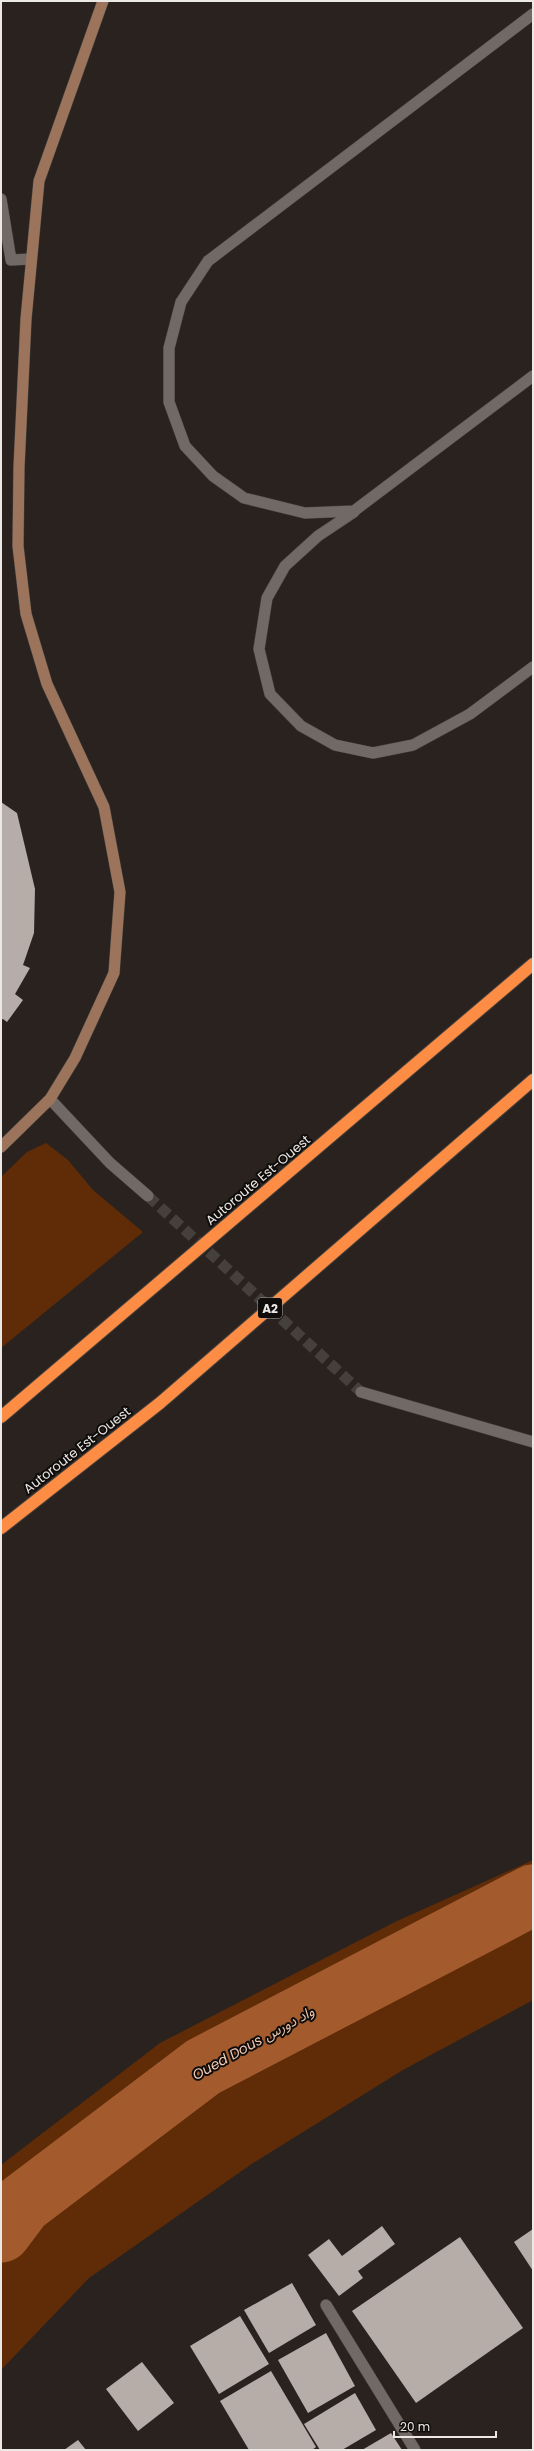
<svg xmlns="http://www.w3.org/2000/svg" width="534" height="2451" viewBox="0 0 534 2451" font-family="Poppins,'Noto Sans Arabic',sans-serif">
<rect width="100%" height="100%" fill="#29221f"/>
<!-- green -->
<g fill="#5f2c07">
<polygon points="46,1143 68,1160 93,1190 143,1232 1,1348 1,1177 27,1152"/>
<polygon points="533,1860 533,2000 403,2070 253,2163 89,2278 1,2370 1,2165 160,2043 397,1921"/>
</g>
<g fill="none" stroke-linecap="round" stroke-linejoin="round">
<!-- river -->
<polyline stroke="#a35b2e" stroke-width="61" points="1,2232 22,2204 203,2067 533,1895"/>
</g>
<!-- building -->
<g fill="#b6ada9">
<polygon points="1,802 17,813 35,889 34,933 23,965 30,968 15,994 23,1000 7,1022 3,1019 1,1020"/>
<polygon points="382,2226 395,2244 358,2271 363,2278 339,2296 308,2255 329,2239 342,2256"/>
<polygon points="533,2229 533,2271 514,2242"/>
<polygon points="460,2237 523,2328 416,2403 352,2311"/>
<polygon points="292,2283 316,2325 269,2353 244,2310"/>
<polygon points="240,2316 269,2364 219,2394 190,2346"/>
<polygon points="326,2333 355,2386 308,2413 278,2360"/>
<polygon points="142,2362 174,2403 138,2431 106,2389"/>
<polygon points="271,2371 316,2447 312,2450 249,2450 220,2401"/>
<polygon points="355,2393 376,2430 342,2450 320,2450 304,2424"/>
<polygon points="391,2433 402,2450 362,2450"/>
<polygon points="78,2440 86,2450 64,2450"/>
</g>
<g fill="none" stroke-linecap="round" stroke-linejoin="round">
<!-- tertiary-tunnel -->
<polyline stroke="#46403d" stroke-width="11" stroke-dasharray="11 5.5" stroke-linecap="butt" points="148,1196 361,1392"/>
<!-- service casing -->
<g stroke="#46413e" stroke-width="12">
<g id="service">
<polyline points="533,14 208,261 181,302 169,348 169,402 185,446 213,476 244,498 305,513 354,511 533,376"/>
<polyline points="354,512 318,536 285,566 267,598 259,649 270,694 301,726 335,745 373,753 413,745 470,714 533,667"/>
</g>
</g>
<!-- minor casing -->
<g stroke="#46413e" stroke-width="12">
<g id="minor">
<polyline points="1,199 11,260 31,259"/>
<polyline points="326,2305 415,2450"/>
</g>
</g>
<!-- tertiary casing -->
<g stroke="#46413e" stroke-width="12">
<g id="tertiary">
<polyline points="50,1099 110,1163 148,1196"/>
<polyline points="361,1392 533,1442"/>
</g>
</g>
<!-- secondary casing -->
<g stroke="#46413e" stroke-width="12">
<polyline id="secondary" points="1,1147 50,1099 75,1058 114,973 120,892 104,807 47,684 26,614 18,546 19,467 26,319 39,181 103,1"/>
</g>
<!-- motorway casing -->
<g stroke="#46413e" stroke-width="14">
<g id="motorway">
<polyline points="1,1417 533,964"/>
<polyline points="1,1528 160,1403 533,1080"/>
</g>
</g>
<!-- service -->
<use href="#service" stroke="#716965" stroke-width="11"/>
<!-- minor -->
<use href="#minor" stroke="#716965" stroke-width="11"/>
<!-- tertiary -->
<use href="#tertiary" stroke="#716965" stroke-width="11"/>
<!-- secondary -->
<use href="#secondary" stroke="#9b745b" stroke-width="11"/>
<!-- motorway -->
<use href="#motorway" stroke="#fd8d45" stroke-width="12"/>
</g>
<g text-anchor="middle" dominant-baseline="central" stroke-width="4" stroke-linejoin="round" paint-order="stroke">
<!-- shield labels -->
<rect fill="#0f0d0b" stroke="#aaa6a4" stroke-width="1" x="258" y="1298" width="24" height="20" rx="3"/>
<g font-size="12" font-weight="bold" fill="#ece8e6">
<text x="270" y="1308">A2</text>
</g>
<!-- street labels -->
<g font-size="13" fill="#ece8e6" stroke="#0f0d0b">
<text transform="translate(258 1180) rotate(-40)">Autoroute Est-Ouest</text>
<text transform="translate(77 1450) rotate(-38)">Autoroute Est-Ouest</text>
</g>
<!-- water labels -->
<g font-size="14" font-style="italic" fill="#f3cab3" stroke="#0f0d0b">
<text transform="translate(253 2043) rotate(-29)">Oued Dous واد دورس</text>
</g>
</g>
<!-- border -->
<rect width="534" height="2451" fill="none" stroke="#ece8e6" stroke-width="4"/>
<!-- scale -->
<path d="M394 2431v6h102v-6" fill="none" stroke="#ece8e6" stroke-width="2"/>
<text x="400" y="2431" font-size="12" fill="#ece8e6" stroke="#0f0d0b" stroke-width="3" paint-order="stroke">20 m</text>
</svg>
